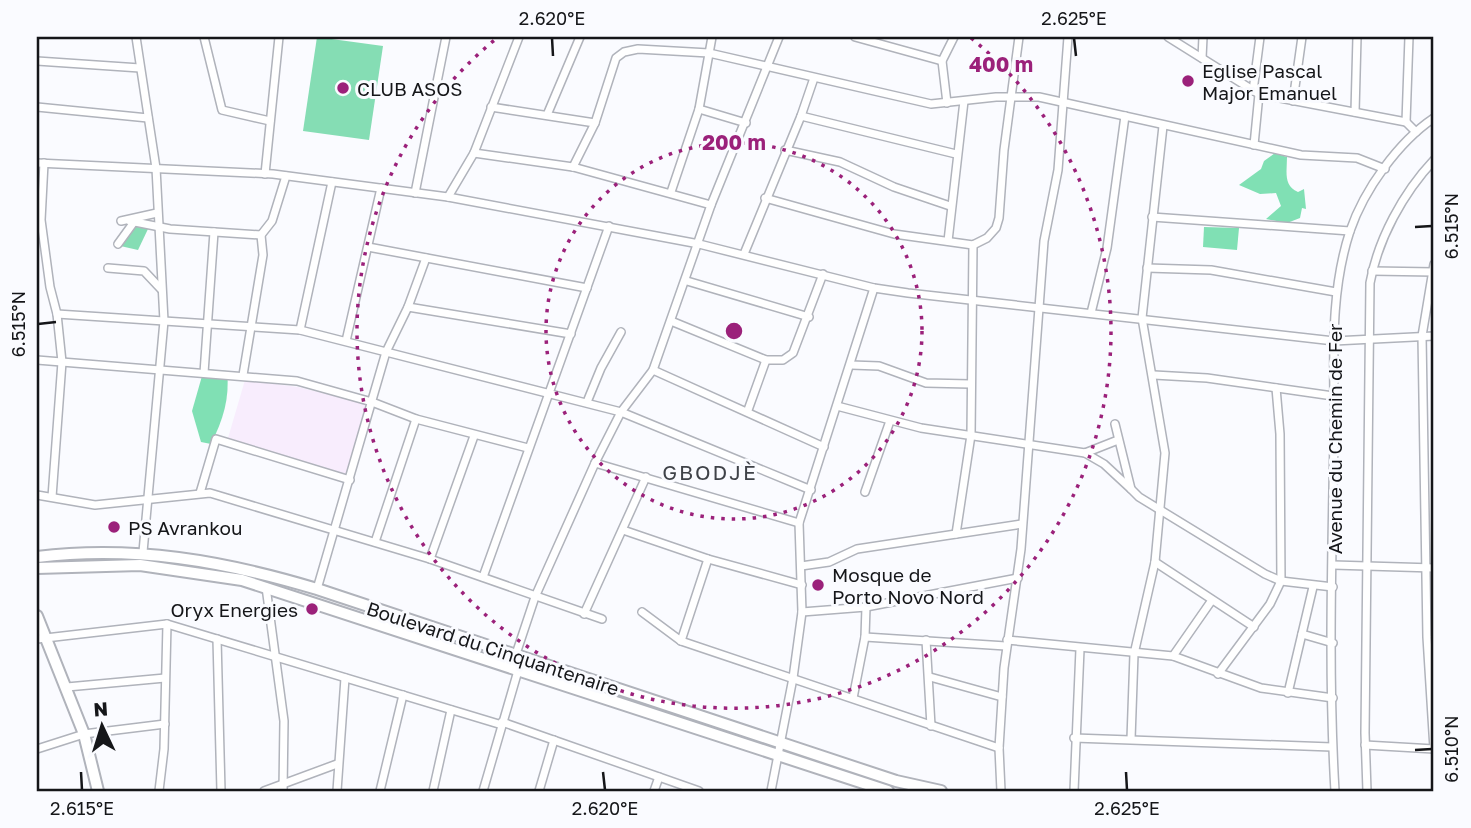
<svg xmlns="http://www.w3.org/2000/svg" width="1471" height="828" viewBox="0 0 1471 828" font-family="'Golos Text',sans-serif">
<rect width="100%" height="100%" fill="#fafbff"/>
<!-- education -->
<polygon fill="#f8edfd" points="245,380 298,387 367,404 347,475 228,438"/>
<!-- green -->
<g fill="#85ddb4">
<polygon points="317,37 383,46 369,140 303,131"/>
<polygon points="132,222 148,229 138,250 116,245"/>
</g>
<!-- forest -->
<g fill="#80e0b4">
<path d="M1275 153 1287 157C1287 171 1283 186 1298 192L1304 189 1306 209 1302 208 1300 218 1287 223 1266 219 1281 206 1276 193 1260 194 1239 185 1261 169 1264 161Z"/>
<polygon points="1204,227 1239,228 1237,250 1203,247"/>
<path d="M204 369 227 371C230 398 223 420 211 444L201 442 192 411Z"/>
</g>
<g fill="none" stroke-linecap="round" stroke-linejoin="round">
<!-- street casing -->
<g stroke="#b0b3bb" stroke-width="10">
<g id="street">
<polyline points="136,37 156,168 164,321 143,552"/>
<polyline points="204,37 222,110 270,121"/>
<polyline points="855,37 942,61"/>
<polyline points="1168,37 1259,94 1406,122 1416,132"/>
<polyline points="1202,58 1203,37"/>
<polyline points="37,61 140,68"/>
<polyline points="1253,91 1260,37"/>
<polyline points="1293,101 1302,37"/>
<polyline points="947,103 942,61 954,37"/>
<polyline points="37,107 148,118"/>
<polyline points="491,107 595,123"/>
<polyline points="699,109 746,123"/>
<polyline points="1355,112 1357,37"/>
<polyline points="547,115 580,37"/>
<polyline points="801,116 956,154"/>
<polyline points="1406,122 1409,37"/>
<polyline points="1254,145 1259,94"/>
<polyline points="785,150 840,162 894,187 950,206"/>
<polyline points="474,153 573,167 711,205"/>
<polyline points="37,163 273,174 448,197 699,244 874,288 908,293 1334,341 1434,336"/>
<polyline points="44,163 41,220 50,287 57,314 62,362 52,497"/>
<polyline points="573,167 595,123 616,58 624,52 638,49 709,53 931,104 996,97 1039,97 1301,155 1357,158 1385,169"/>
<polyline points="265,174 279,37"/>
<polyline points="671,192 699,109 712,37"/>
<polyline points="415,193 446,37"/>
<polyline points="448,197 474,153 519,37"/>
<polyline points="765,198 894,234 973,245 987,238 996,228 999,218 1004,150 1019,37"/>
<polyline points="1152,217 1350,231"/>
<polyline points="121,221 157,213"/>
<polyline points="130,221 170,229 261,235"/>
<polyline points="948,241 964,101"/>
<polyline points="118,244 134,222"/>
<polyline points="368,247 587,288"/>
<polyline points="744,254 801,116 814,78"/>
<polyline points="108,268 144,271 161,289"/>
<polyline points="1147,268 1211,270 1336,292"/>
<polyline points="1372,271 1434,272"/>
<polyline points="687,281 809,317"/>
<polyline points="408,307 571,334"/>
<polyline points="1091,313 1107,248 1125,116"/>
<polyline points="57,314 300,330 621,412 811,490"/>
<polyline points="671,321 766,360 783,360 793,353 823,274"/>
<polyline points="300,330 332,182"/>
<polyline points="346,341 381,188"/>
<polyline points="37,360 297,381 372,402 416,419 528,448"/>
<polyline points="851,365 879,366 926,383 970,384"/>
<polyline points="653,370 824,447"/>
<polyline points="204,373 214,232"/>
<polyline points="243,375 263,255 261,235 272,221 286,176"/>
<polyline points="1154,375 1207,378 1333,396"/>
<polyline points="587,402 601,368 621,332"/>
<polyline points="837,406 921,428 1085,453 1118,440"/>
<polyline points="748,410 766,360"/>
<polyline points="1115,424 1131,489 1139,497 1265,574 1281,581 1333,587"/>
<polyline points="1085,453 1104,464 1131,489"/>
<polyline points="595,463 799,523"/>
<polyline points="865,492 890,421"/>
<polyline points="200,493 216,439 350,480"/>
<polyline points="37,495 95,505 210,493 430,559 602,619"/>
<polyline points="623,530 708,559 802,585"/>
<polyline points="956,534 971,435 973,245"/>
<polyline points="375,542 416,419"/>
<polyline points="430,559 474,436"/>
<polyline points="1155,562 1254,627"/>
<polyline points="1333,565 1434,568"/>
<polyline points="801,566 829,562 857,549 1022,524"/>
<polyline points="483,577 609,226"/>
<polyline points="266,587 284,721 283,791"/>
<polyline points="317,589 386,352 408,307 426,258"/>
<polyline points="642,612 681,641 999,748"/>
<polyline points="802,612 866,607 1018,578"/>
<polyline points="584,614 646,477"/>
<polyline points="1302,634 1333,643"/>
<polyline points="865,637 1006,646"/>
<polyline points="37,639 167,624 502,725"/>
<polyline points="217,639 221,791"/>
<polyline points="926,640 931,726"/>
<polyline points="1007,640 1173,656 1261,688 1333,698"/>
<polyline points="681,641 708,559"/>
<polyline points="1173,656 1212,600"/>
<polyline points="512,666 535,597 595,463 621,412 653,370 711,205 779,37"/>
<polyline points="1218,674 1270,604 1281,581 1280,434 1276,388"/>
<polyline points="930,677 1002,697"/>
<polyline points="67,687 165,678"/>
<polyline points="1288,693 1313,587"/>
<polyline points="853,698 865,637 866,607"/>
<polyline points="502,722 699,791"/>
<polyline points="1074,738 1332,747"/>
<polyline points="1131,739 1134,654 1155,562 1165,453 1142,318 1163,126"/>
<polyline points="1365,745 1434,749"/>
<polyline points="37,749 84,734 165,724"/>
<polyline points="1434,749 1427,637 1422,336 1434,264"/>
<polyline points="159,791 164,749 167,624"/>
<polyline points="264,791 337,764"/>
<polyline points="337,791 345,678"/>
<polyline points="380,791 403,695"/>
<polyline points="433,791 451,710"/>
<polyline points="483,791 522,657"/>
<polyline points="539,791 554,740"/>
<polyline points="654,791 659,777"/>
<polyline points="771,791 793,678 802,612 799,523 874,288"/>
<polyline points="1001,791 999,748 1004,668 1021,549 1044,241 1058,170 1068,37"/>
<polyline points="1074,791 1080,649"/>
<path d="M1335 791C1328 673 1332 554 1334 436 1335 367 1328 298 1350 231 1364 190 1398 142 1434 118"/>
<path d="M1367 791 1365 733 1370 283C1378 239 1403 193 1434 160"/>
</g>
</g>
<!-- secondary casing -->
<g stroke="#b0b3bb" stroke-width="14">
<g id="secondary">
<path d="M37 557C134 545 224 561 317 589L896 781 941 791"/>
<polyline points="37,568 140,565 242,580 888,791"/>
<polyline points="37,616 84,734 98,791"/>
</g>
</g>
<!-- street -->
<use href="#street" stroke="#fff" stroke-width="7"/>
<!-- secondary -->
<use href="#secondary" stroke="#fff" stroke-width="10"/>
</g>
<!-- ticks -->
<path fill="none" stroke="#151619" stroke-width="2.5" d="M552 38 553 56M1074 38 1076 56M1415 227 1432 226M38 324 56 322M1415 750 1432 749M81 772 82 790M603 772 605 790M1126 772 1127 790"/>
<!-- distance rings -->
<g fill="none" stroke="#9b217a" stroke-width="3.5" stroke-dasharray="3.5 7">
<circle cx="734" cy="331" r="188"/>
<path d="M971 38A377 377 0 1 1 497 38"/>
</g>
<!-- markers -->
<g fill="#9b217a" stroke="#fafbff" stroke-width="2.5">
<circle cx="1188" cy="81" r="7"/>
<circle cx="343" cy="88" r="7"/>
<circle cx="114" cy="527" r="7"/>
<circle cx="818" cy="585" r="7"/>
<circle cx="312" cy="609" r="7"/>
</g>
<g text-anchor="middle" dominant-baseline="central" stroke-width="6" stroke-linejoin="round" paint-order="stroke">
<!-- poi labels -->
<g font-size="19" fill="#151619" stroke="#fafbff" text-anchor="start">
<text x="1202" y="70">Eglise Pascal<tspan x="1202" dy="22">Major Emanuel</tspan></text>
<text x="357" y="88">CLUB ASOS</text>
<text x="128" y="527">PS Avrankou</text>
<text x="832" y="574">Mosque de<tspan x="832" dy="22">Porto Novo Nord</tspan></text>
<text x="298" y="609" text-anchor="end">Oryx Energies</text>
</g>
<!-- street labels -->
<g font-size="19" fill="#151619" stroke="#fafbff">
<text transform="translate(1334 439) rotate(-90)">Avenue du Chemin de Fer</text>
<text transform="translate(493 648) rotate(18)">Boulevard du Cinquantenaire</text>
</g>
<!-- neighbourhood labels -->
<g font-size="21" letter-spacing="2" fill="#3f4248" stroke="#fafbff">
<text x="710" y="472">GBODJÈ</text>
</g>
</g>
<circle cx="734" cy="331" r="10" fill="#9b217a" stroke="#fafbff" stroke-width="3.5"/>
<g font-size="21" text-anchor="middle" font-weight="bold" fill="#9b217a" stroke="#fafbff" stroke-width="6" stroke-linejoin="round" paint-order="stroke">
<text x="1001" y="72">400 m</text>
<text x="734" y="150">200 m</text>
</g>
<!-- border -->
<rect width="1471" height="828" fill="none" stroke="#fafbff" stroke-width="77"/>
<!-- north arrow -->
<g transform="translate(102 726) rotate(356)" stroke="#fafbff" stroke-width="5" paint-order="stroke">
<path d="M0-5L12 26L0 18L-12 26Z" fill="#151619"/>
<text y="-10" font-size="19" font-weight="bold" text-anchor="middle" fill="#151619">N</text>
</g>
<rect x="38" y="38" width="1394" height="752" fill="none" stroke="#151619" stroke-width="2.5"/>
<g font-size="18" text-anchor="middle" fill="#151619">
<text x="552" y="25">2.620°E</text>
<text x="1074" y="25">2.625°E</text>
<text transform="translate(1452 226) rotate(-90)" y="6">6.515°N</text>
<text transform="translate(19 324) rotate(-90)" y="6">6.515°N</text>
<text transform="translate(1452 749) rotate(-90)" y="6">6.510°N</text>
<text x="82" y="815">2.615°E</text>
<text x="605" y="815">2.620°E</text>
<text x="1127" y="815">2.625°E</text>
</g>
</svg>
